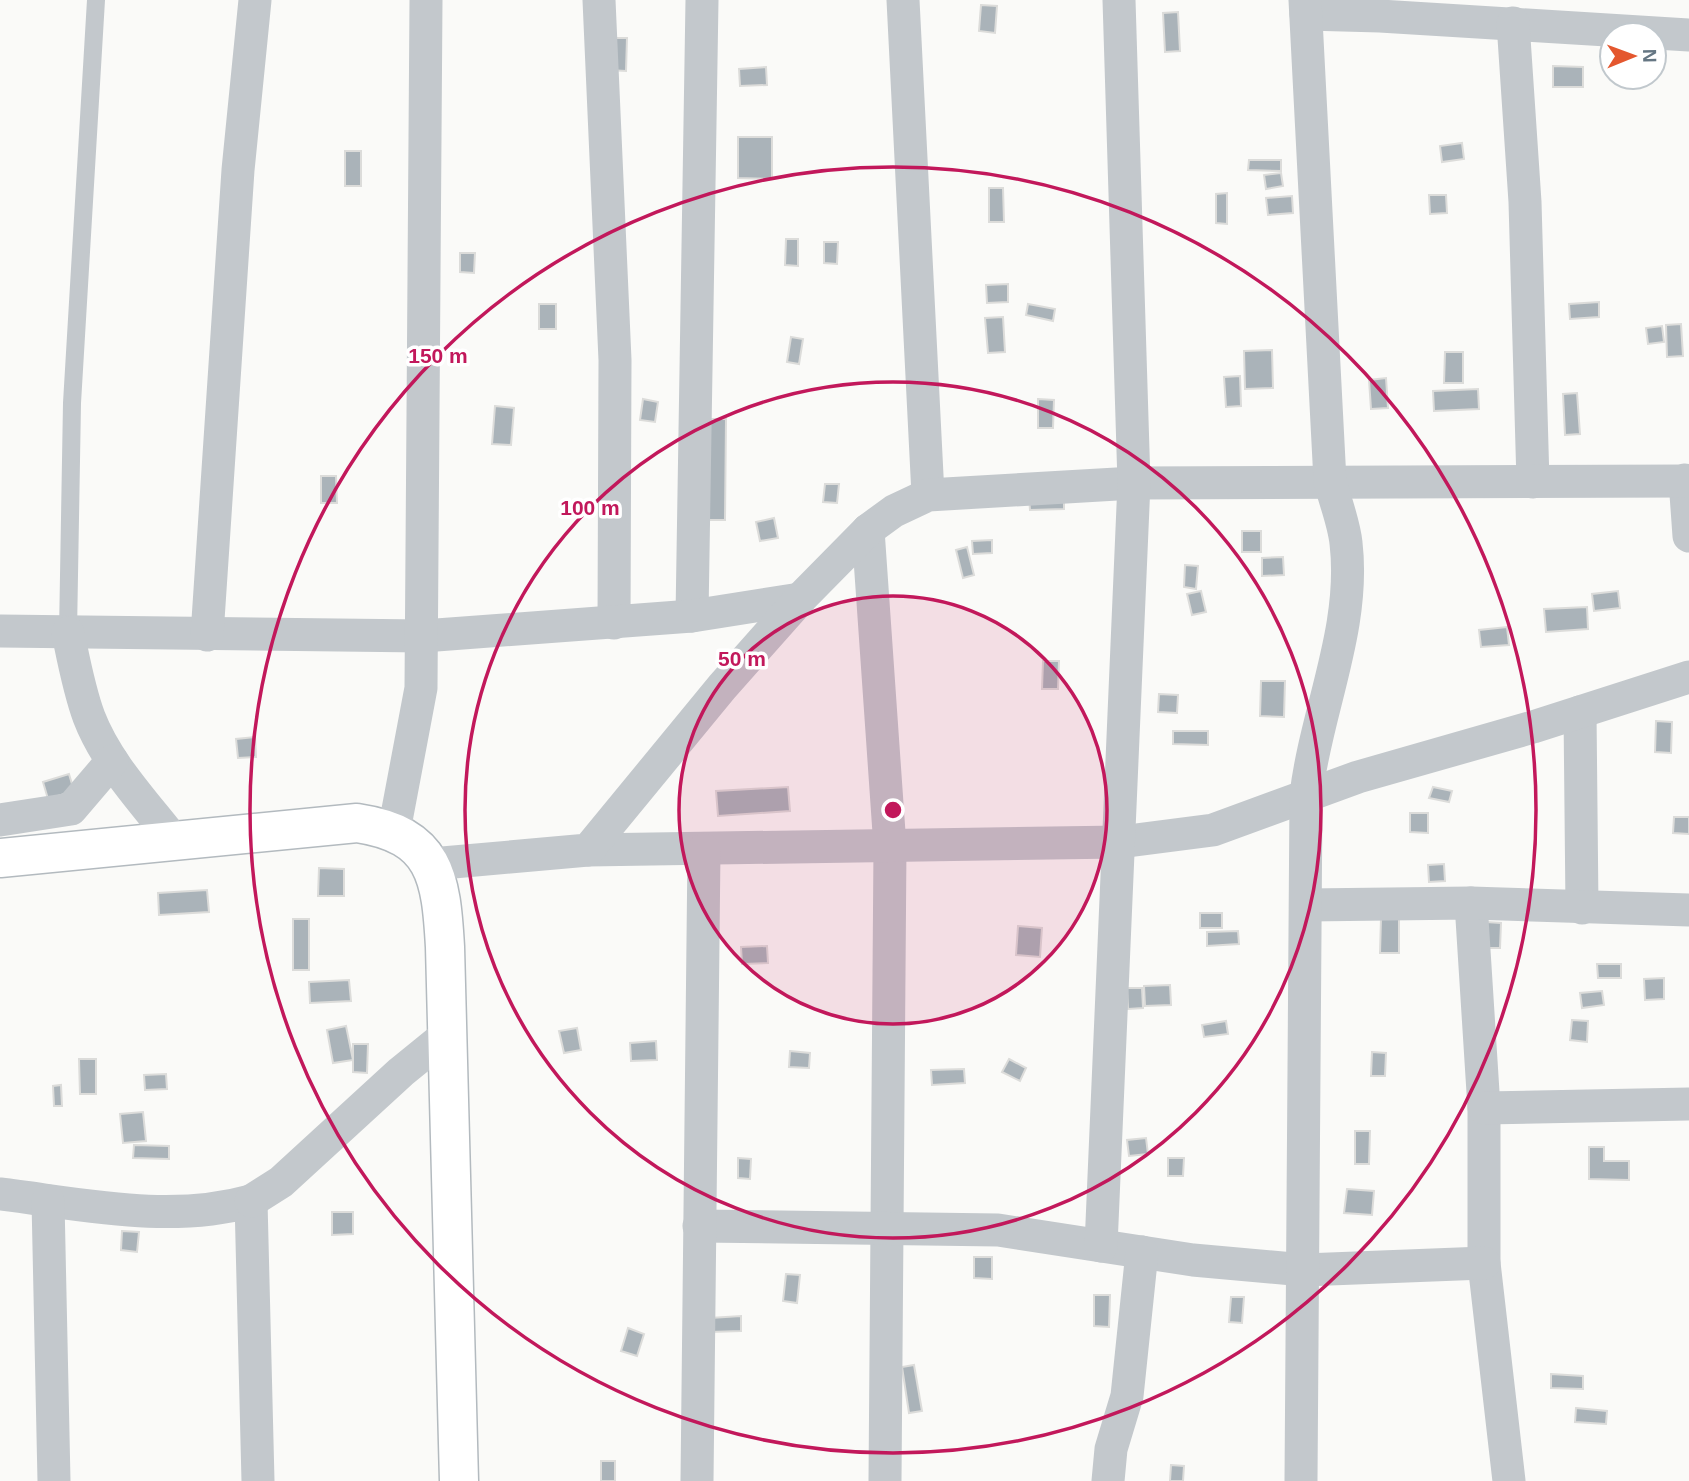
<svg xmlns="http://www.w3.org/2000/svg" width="1689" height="1481" viewBox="0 0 1689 1481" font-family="Helvetica,sans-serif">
<rect width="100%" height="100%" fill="#fafaf8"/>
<!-- building -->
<g fill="#aab3b9" stroke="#dcdcda" stroke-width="2">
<polygon points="981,5 997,6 995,33 979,31"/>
<polygon points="1178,12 1180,51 1165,52 1163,13"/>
<polygon points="609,38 627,38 626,71 608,70"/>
<polygon points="1553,66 1583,67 1583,87 1553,87"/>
<polygon points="766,67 767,85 740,86 739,69"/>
<polygon points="738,137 772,137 772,179 738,178"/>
<polygon points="1462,143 1464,159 1442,162 1440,146"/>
<rect x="345" y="151" width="16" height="35"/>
<polygon points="1249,160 1281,160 1281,171 1248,170"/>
<polygon points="1281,173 1283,186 1266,189 1264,175"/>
<polygon points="989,188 1003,188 1004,222 989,222"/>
<polygon points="1227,193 1227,224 1216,223 1216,194"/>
<polygon points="1429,195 1446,195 1447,213 1430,214"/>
<polygon points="1292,196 1293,213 1268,215 1266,198"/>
<polygon points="786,239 798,239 798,266 785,265"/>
<polygon points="824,242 838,242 837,264 824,263"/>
<polygon points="460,253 475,253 474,273 460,272"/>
<polygon points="1008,284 1008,302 987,303 986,285"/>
<polygon points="1599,302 1599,317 1570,319 1569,304"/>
<rect x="539" y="304" width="17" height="25"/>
<polygon points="1028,304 1055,309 1053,321 1026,315"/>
<polygon points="1003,317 1005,352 988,353 985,318"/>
<polygon points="1681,324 1683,356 1667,357 1666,325"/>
<polygon points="1662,326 1664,342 1648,344 1646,328"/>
<polygon points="791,337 803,339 799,364 787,362"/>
<polygon points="1272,350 1273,388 1245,389 1244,351"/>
<polygon points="1445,352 1463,352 1463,383 1444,383"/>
<polygon points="1240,376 1241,406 1226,407 1224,377"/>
<polygon points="1386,378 1388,408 1371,409 1369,380"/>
<polygon points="1478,389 1479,409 1434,411 1433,391"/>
<polygon points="1577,393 1580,434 1565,435 1563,394"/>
<polygon points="643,399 658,402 655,422 640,420"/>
<polygon points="1038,399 1054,400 1053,428 1038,428"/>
<polygon points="495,406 514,408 511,445 492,444"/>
<polygon points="709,419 726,419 725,520 708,520"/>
<polygon points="321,476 336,476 337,503 321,503"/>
<polygon points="825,484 839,484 837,503 823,502"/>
<polygon points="1064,495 1064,509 1030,510 1029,497"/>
<polygon points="774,518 778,538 760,541 756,522"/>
<rect x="1242" y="531" width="19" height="21"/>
<polygon points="992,540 992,553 973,554 972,541"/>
<polygon points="967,547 974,575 963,578 956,550"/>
<polygon points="1283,557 1284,575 1262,576 1262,558"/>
<polygon points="1185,565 1198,566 1196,589 1184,587"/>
<polygon points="1201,591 1206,612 1192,615 1187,594"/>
<polygon points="1618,591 1620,608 1594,611 1592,594"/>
<polygon points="1587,607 1588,629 1546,632 1544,609"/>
<polygon points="1507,627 1509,645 1481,647 1479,630"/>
<polygon points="1043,661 1059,661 1058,689 1042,689"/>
<polygon points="1261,681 1285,681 1284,717 1260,716"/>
<polygon points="1159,694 1178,695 1177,713 1158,712"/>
<polygon points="1656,721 1672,722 1671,753 1655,752"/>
<polygon points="1173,731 1208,731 1208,745 1173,744"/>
<polygon points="255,737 256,757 238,758 236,739"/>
<polygon points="69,774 74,791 48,799 43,782"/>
<polygon points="788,787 790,811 718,816 716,791"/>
<polygon points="1433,787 1452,791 1449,802 1429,798"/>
<polygon points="1410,813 1428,813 1428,833 1410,832"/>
<polygon points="1674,817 1689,817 1689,834 1673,833"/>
<polygon points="1444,864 1445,881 1429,882 1428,865"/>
<polygon points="319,868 344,869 344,896 318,896"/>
<polygon points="207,890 209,912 159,915 158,893"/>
<rect x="1200" y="913" width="22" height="15"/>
<polygon points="1381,918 1399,919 1399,953 1380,953"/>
<rect x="293" y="919" width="16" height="51"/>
<polygon points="1486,922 1501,923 1500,948 1485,948"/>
<polygon points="1018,926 1042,928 1040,957 1016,955"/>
<polygon points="1238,931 1239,944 1207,946 1207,932"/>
<polygon points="767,946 768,963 742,964 741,947"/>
<polygon points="1597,964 1621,964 1621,978 1598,978"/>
<polygon points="1664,978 1664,999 1645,1000 1644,979"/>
<polygon points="349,980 351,1001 310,1003 309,982"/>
<polygon points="1170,985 1171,1005 1145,1006 1144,986"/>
<polygon points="1127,988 1142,988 1143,1008 1128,1009"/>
<polygon points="1602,991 1604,1005 1582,1008 1580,993"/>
<polygon points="1572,1020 1588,1021 1587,1042 1570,1040"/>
<polygon points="1226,1021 1228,1034 1204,1037 1202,1025"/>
<polygon points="346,1026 353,1060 333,1063 327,1030"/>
<polygon points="577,1028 581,1050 564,1053 559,1031"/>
<polygon points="656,1041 657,1060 631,1061 630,1043"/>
<polygon points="353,1044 368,1044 367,1073 353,1072"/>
<polygon points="790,1051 810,1053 809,1068 789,1067"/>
<polygon points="1372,1052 1386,1053 1385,1076 1371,1076"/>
<polygon points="79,1059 96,1059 96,1094 80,1094"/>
<polygon points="1009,1059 1026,1068 1020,1081 1002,1072"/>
<polygon points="964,1069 965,1083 932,1085 931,1070"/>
<polygon points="166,1074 167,1089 145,1090 144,1075"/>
<polygon points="61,1085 62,1106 54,1106 53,1086"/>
<polygon points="143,1112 146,1141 123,1143 120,1114"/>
<polygon points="1355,1131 1370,1131 1369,1164 1355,1164"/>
<polygon points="1146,1138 1148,1154 1129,1156 1127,1140"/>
<polygon points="134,1145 169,1146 169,1159 133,1158"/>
<polygon points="1589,1147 1604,1147 1604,1161 1629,1161 1629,1180 1589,1179"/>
<polygon points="738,1158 751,1159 750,1179 738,1178"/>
<polygon points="1168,1158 1184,1158 1183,1176 1168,1176"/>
<polygon points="1347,1189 1374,1191 1372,1215 1344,1213"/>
<polygon points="332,1212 353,1212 353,1234 332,1235"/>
<polygon points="122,1231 139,1232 137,1252 121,1250"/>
<polygon points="974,1257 992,1257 992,1279 974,1278"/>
<polygon points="786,1274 800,1275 797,1303 783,1301"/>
<polygon points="1094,1295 1110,1295 1109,1327 1094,1326"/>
<polygon points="1231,1297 1244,1297 1242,1323 1229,1322"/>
<polygon points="741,1316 741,1331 710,1332 710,1318"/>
<polygon points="628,1328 644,1334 637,1356 621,1351"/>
<polygon points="914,1365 922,1411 909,1413 902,1367"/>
<polygon points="1551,1374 1583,1376 1583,1389 1551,1388"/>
<polygon points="1576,1408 1607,1411 1606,1424 1575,1422"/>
<rect x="601" y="1461" width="14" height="20"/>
<polygon points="1171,1465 1184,1466 1183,1481 1170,1481"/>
</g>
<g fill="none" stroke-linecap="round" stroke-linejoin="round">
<!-- secondary casing -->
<g stroke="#b3babf" stroke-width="41">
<path id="secondary" d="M0 858 357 823C436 835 441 877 445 947L459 1481"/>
</g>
<!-- service -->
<polyline stroke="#c3c8cc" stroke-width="18" points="68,633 72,403 96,0"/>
<!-- minor -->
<g stroke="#c3c8cc" stroke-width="33">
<polyline points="599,0 615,360 614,623"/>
<polyline points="903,0 928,495"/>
<polyline points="1306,14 1380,16 1689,35"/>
<polyline points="1513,23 1525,202 1533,482"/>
<polyline points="1685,480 1689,536"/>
<polyline points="868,530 890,847 885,1481"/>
<polyline points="692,616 702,0"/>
<polyline points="0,631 423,636 692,616 800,599"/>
<path d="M68 633C74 662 79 690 89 717 107 764 145 803 175 842"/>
<polyline points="207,635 238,170 255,0"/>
<polyline points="1580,712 1582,908"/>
<polyline points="0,820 71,809 112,761"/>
<polyline points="394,831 421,688 426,0"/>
<polyline points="588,850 1120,842 1213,830 1358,777 1533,727 1689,677"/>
<polyline points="431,864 588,850 722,687 800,599 868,530 894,511 928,495 1134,483 1689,481"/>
<polyline points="1471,903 1484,1108 1484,1263 1509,1481"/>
<polyline points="1307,905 1471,903 1689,910"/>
<polyline points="1484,1108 1689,1104"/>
<path d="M0 1194C82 1204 169 1224 251 1201L258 1481"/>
<polyline points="48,1201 54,1481"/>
<polyline points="251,1201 281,1182 401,1072 449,1033"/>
<polyline points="699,1226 998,1230 1193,1260 1304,1270 1484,1263"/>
<polyline points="1101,1246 1134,483 1119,0"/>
<polyline points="697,1481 704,850"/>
<polyline points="1108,1481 1111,1449 1127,1396 1142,1252"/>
<path d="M1301 1481 1306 795C1316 711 1356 629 1346 543 1344 523 1335 501 1330 481L1305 0"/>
</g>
<!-- secondary -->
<use href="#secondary" stroke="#fff" stroke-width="38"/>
</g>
<!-- distance rings -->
<circle cx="893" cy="810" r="214" fill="#c2185b" fill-opacity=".12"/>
<g fill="none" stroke="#c2185b" stroke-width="3.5">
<circle cx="893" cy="810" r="214"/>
<circle cx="893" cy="810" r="428"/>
<circle cx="893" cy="810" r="643"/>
</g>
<circle cx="893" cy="810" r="10" fill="#c2185b" stroke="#fff" stroke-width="3.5"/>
<g font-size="21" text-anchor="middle" font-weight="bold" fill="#c2185b" stroke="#fff" stroke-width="7" stroke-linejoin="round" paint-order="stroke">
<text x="438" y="363">150 m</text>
<text x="590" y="515">100 m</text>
<text x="742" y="666">50 m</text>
</g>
<!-- north arrow -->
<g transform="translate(1633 56) rotate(89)"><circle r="33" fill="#ffffff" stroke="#c1c8cd" stroke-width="2"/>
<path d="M0-5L12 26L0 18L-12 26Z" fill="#e4572e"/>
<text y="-10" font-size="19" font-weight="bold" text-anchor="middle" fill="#657683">N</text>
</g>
</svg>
